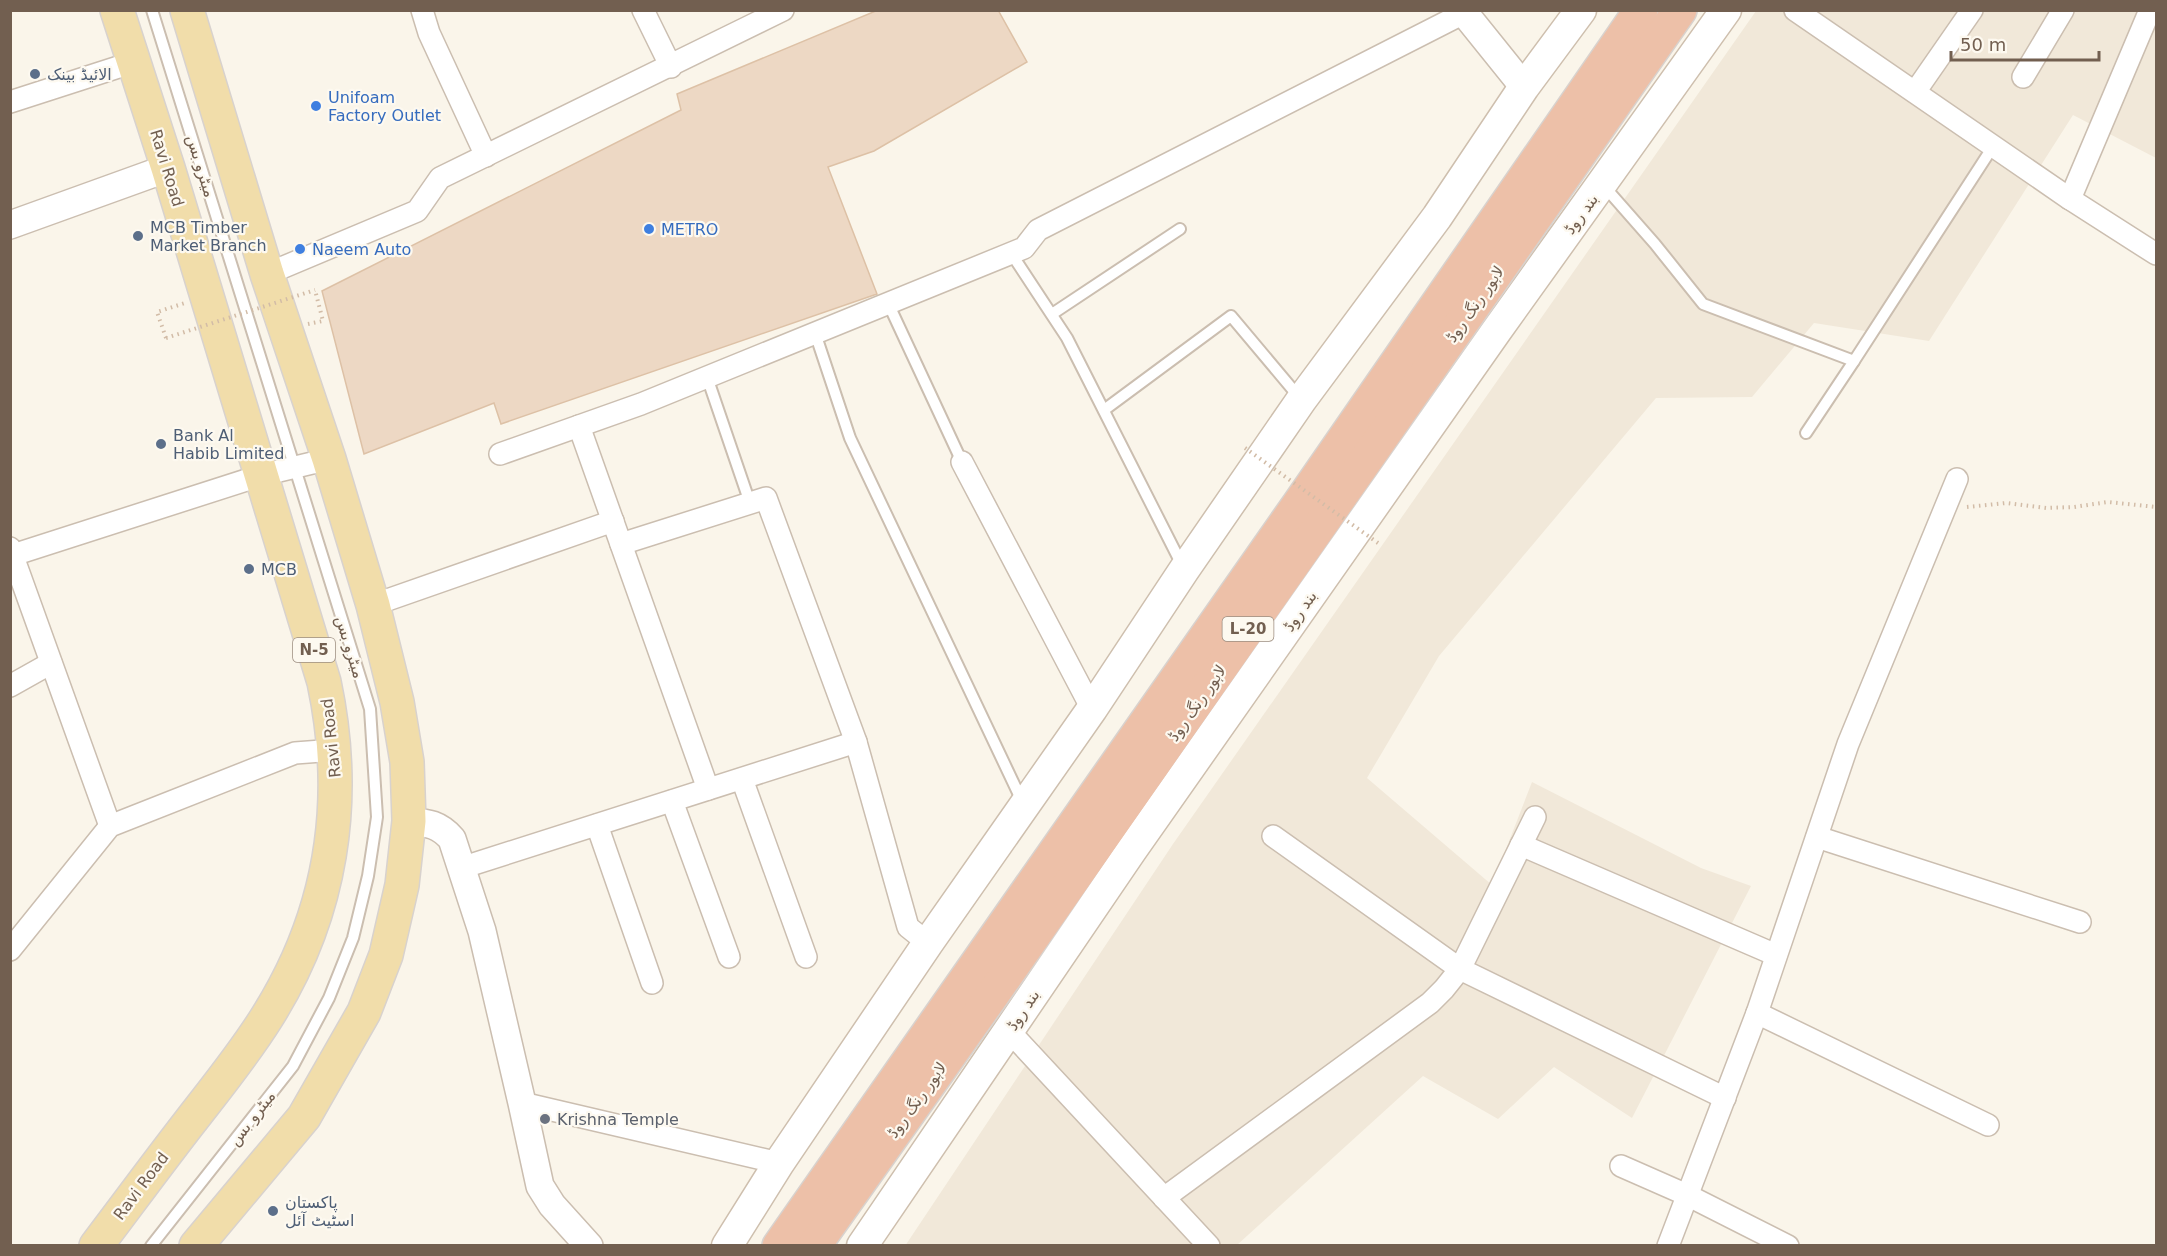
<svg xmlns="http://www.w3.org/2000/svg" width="2167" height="1256" viewBox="0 0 2167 1256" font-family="'DejaVu Sans','Noto Naskh Arabic',sans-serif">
<rect width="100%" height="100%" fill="#faf5ea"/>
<!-- residential -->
<polygon fill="#f1e8d9" points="1756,11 2156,11 2156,158 2073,115 1929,341 1814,323 1752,397 1656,398 1439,656 1367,778 1492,885 1532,782 1701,868 1751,886 1632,1118 1554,1067 1498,1119 1423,1076 1237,1245 905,1246 1173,844"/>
<!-- building -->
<polygon fill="#edd8c4" stroke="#ddc1a6" stroke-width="1.5" points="878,10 998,10 1027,62 874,151 828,167 877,294 501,424 494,403 364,454 322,291 681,110 677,94"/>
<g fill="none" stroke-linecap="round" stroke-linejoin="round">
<!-- service casing -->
<g stroke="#cbbeb0" stroke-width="14">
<g id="service">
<polyline points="1604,186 1655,244 1703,304 1854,361 1994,145"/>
<polyline points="1011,253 1067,338 1183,567"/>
<polyline points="888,303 962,462"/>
<polyline points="1052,314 1180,229"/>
<polyline points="815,333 850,438 1022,801"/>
<polyline points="707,377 750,503"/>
<polyline points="1104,410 1231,316 1299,397"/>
<polyline points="1806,433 1854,361"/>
<polyline points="151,1246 293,1066 329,998 353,938 368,876 377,817 370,709 152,10"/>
</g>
</g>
<!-- minor casing -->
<g stroke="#cbbeb0" stroke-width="24">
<g id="minor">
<polyline points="422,10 429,33 486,156"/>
<polyline points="643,10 671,67"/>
<polyline points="1795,10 2070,199 2156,254"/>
<polyline points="2023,77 2063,10"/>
<polyline points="1915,92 1972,10"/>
<polyline points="10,102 134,62"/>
<polyline points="2070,199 2150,10"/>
<polyline points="267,274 417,211 440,178 783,10"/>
<polyline points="579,426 708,789"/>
<polyline points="500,454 641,404 1024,248 1038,230 1464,13"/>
<polyline points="962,462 1092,709"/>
<polyline points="621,544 766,498 856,742 908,927 928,943"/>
<polyline points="10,548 110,826"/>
<polyline points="13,555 262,475 329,459"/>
<polyline points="373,605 613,521"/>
<polyline points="10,686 51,663"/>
<polyline points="742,779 806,957"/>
<polyline points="672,801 729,957"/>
<polyline points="597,825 652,983"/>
<polyline points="1273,836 1460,969 1725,1098"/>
<polyline points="1817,837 2080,922"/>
<polyline points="1521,845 1776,955"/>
<polyline points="461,868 856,742"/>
<polyline points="10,950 110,826 295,753 335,750"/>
<polyline points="1757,1013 1988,1125"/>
<polyline points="1009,1031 1209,1246"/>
<polyline points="522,1103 779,1163"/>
<polyline points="1621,1166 1687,1195 1788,1246"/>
<polyline points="1164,1198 1430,1003 1444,989 1460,969 1535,817"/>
<polyline points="1668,1246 1757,1013 1848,744 1957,479"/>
</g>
</g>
<!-- tertiary casing -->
<g stroke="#cbbeb0" stroke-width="30">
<g id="tertiary">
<polyline points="1462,10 1524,87"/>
<polyline points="10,225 168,168"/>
<path d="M409 821C428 823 439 824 452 839L482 931 522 1103 540 1186 552 1205 589 1246"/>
</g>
</g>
<!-- secondary casing -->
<g stroke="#cebfae" stroke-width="33">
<g id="secondary">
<polyline points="727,1246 779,1163 928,943 1092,709 1184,570 1302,399 1437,217 1524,87 1581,10"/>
<polyline points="862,1246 1131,851 1497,330 1726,10"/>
</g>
</g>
<!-- primary casing -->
<g stroke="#d8d2ce" stroke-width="36">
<g id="primary">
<polyline points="187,10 267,274 329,459 373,605 397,702 407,762 409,821 402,885 386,955 364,1012 304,1117 196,1246"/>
<path d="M96 1246C127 1205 158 1163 189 1123 216 1088 244 1054 267 1017 332 914 349 800 324 682L168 168 117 10"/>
</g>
</g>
<!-- motorway casing -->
<g stroke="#d8d2ce" stroke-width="36">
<g id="motorway">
<polyline points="779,1246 1299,504 1641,10"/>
<polyline points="814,1246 993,994 1680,10"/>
</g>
</g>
<!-- path -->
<g stroke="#d2bca7" stroke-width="4" stroke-dasharray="1.5 4.5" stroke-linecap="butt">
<polyline points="308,324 323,321 315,290"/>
<polyline points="166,338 157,312 185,303"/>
<polyline points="1967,507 2006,503 2046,508 2074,507 2108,502 2156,507"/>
</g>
<!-- service -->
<use href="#service" stroke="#fff" stroke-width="10"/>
<!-- minor -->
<use href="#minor" stroke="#fff" stroke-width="21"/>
<!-- tertiary -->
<use href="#tertiary" stroke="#fff" stroke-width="27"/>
<!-- secondary -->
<use href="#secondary" stroke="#fff" stroke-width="30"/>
<!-- primary -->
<use href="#primary" stroke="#f1ddaa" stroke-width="33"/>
<!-- motorway -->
<use href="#motorway" stroke="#edc0a8" stroke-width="33"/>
<!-- path-bridge -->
<g stroke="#d2bca7" stroke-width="4" stroke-dasharray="1.5 4.5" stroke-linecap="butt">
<polyline points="166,338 315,290"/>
<polyline points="1245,448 1378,543"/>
</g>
</g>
<!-- markers -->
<g fill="#5c6f8a" stroke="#fdf9f0" stroke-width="2">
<circle cx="35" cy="74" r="6"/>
<circle cx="138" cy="236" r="6"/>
<circle cx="161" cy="444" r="6"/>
<circle cx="249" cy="569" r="6"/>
<circle cx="273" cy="1211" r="6"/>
</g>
<g fill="#3f7fe0" stroke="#fdf9f0" stroke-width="2">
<circle cx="316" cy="106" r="6"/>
<circle cx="649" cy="229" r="6"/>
<circle cx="300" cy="249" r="6"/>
</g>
<circle fill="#6b7280" stroke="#fdf9f0" stroke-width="2" cx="545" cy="1119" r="6"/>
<g text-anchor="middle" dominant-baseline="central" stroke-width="4.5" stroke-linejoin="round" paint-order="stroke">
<!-- shield labels -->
<g fill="#fdf9f0" stroke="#9c8d80" stroke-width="1.5">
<rect x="1222.5" y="617" width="51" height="24" rx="4.5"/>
<rect x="293" y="638" width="42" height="24" rx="4.5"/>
</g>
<g font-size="15" font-weight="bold" fill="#725f50">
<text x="1248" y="629">L-20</text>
<text x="314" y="650">N-5</text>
</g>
<!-- service labels -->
<g font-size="16" fill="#4e5e75" stroke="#fdf9f0" text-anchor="start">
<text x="47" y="74">الائیڈ بینک</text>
<text x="150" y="227">MCB Timber<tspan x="150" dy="18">Market Branch</tspan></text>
<text x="173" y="435">Bank Al<tspan x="173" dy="18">Habib Limited</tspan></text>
<text x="261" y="569">MCB</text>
<text x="285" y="1202">پاکستان<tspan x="285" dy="18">اسٹیٹ آئل</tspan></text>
</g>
<!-- shop labels -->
<g font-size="16" fill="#366cbe" stroke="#fdf9f0" text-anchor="start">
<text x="328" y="97">Unifoam<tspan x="328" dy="18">Factory Outlet</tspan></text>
<text x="661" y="229">METRO</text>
<text x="312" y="249">Naeem Auto</text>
</g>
<!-- street labels -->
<g font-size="16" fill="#725f50" stroke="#fdf9f0">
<text transform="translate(201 166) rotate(73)">میٹرو بس</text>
<text transform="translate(167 168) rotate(73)">Ravi Road</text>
<text transform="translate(1581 214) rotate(-54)">بند روڈ</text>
<text transform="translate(1475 304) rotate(-55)">لاہور رنگ روڈ</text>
<text transform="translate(1300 611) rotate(-55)">بند روڈ</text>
<text transform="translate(350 647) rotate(73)">میٹرو بس</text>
<text transform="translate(1197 703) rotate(-55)">لاہور رنگ روڈ</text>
<text transform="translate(331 738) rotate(-96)">Ravi Road</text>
<text transform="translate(1023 1010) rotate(-56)">بند روڈ</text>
<text transform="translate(917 1100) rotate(-54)">لاہور رنگ روڈ</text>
<text transform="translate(252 1118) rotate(-52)">میٹرو بس</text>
<text transform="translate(141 1186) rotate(-53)">Ravi Road</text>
</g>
<!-- worship labels -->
<g font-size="16" fill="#5b616d" stroke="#fdf9f0" text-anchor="start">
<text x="557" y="1119">Krishna Temple</text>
</g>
</g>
<!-- border -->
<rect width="2167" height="1256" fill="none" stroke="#725f50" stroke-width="24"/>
<!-- scale -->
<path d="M1951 51v9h148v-9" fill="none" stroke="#725f50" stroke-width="3"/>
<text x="1960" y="51" font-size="18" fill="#725f50" stroke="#fdf9f0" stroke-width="4.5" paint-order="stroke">50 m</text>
</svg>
